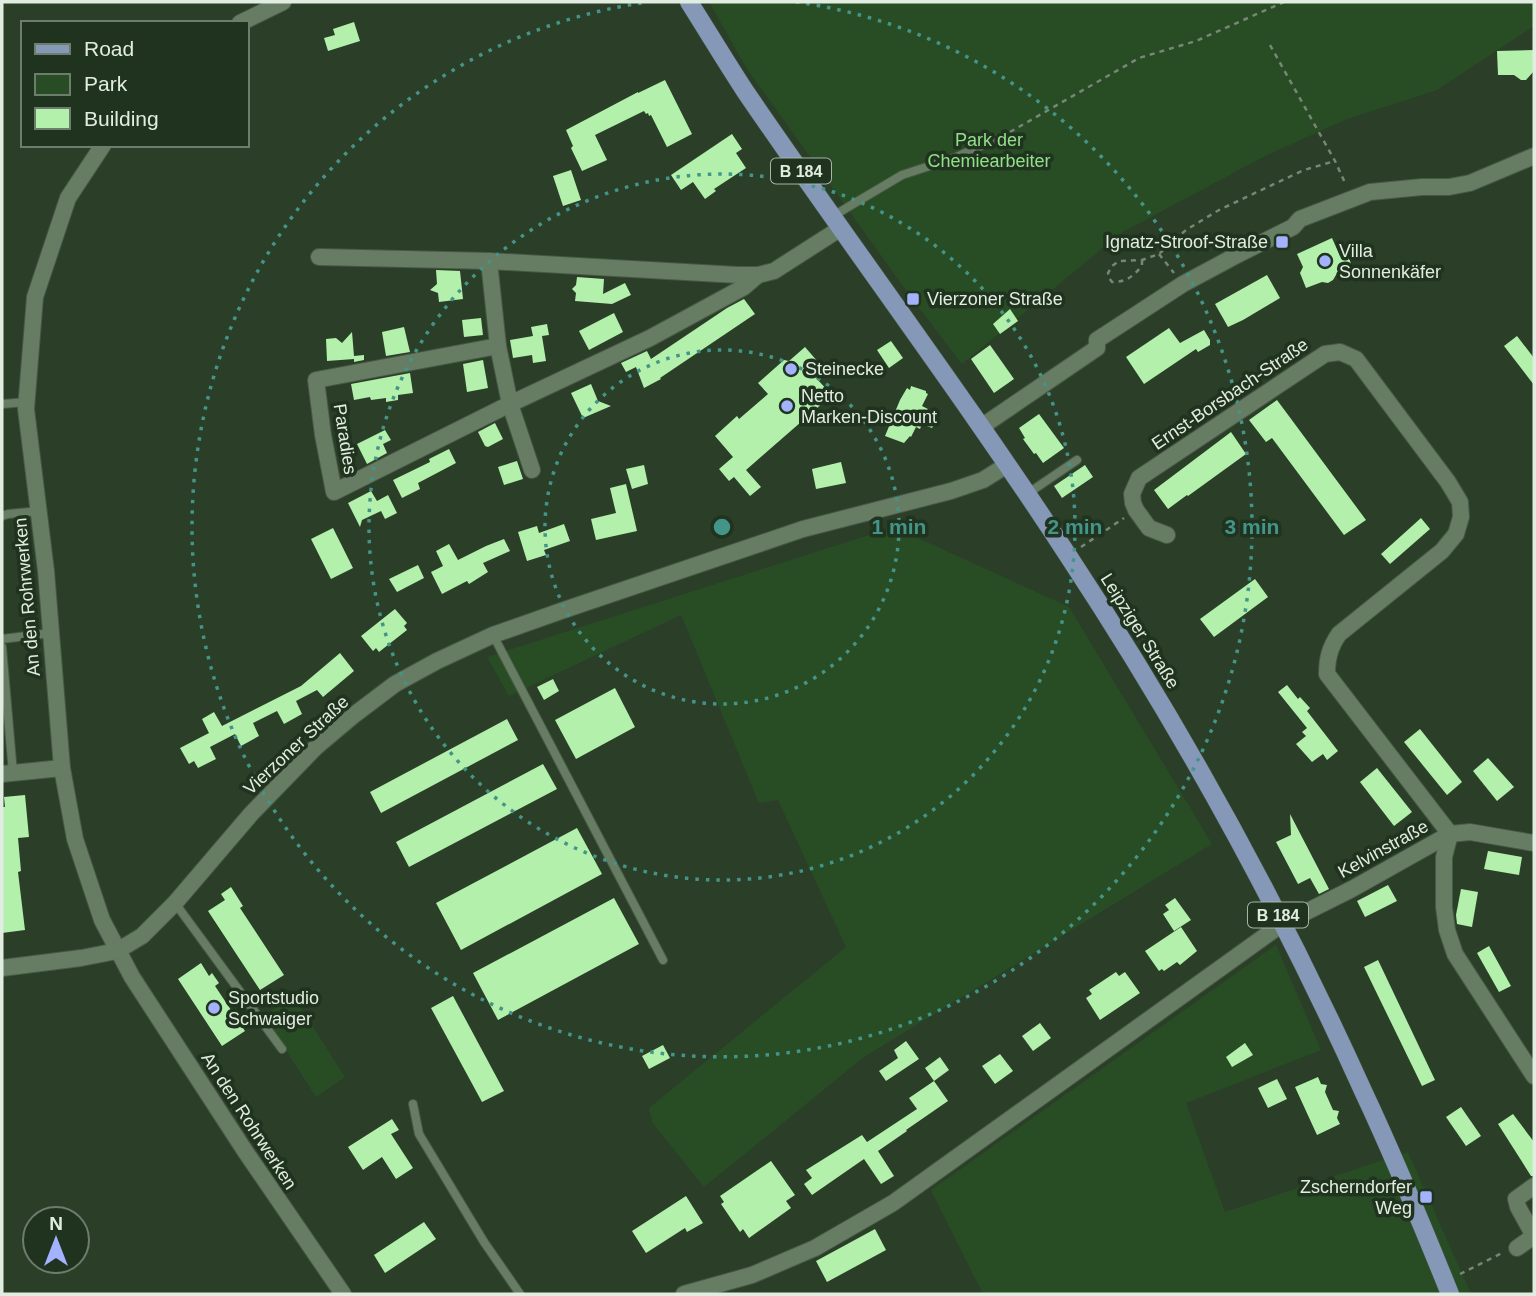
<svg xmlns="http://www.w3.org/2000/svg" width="1536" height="1296" viewBox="0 0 1536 1296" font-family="Arial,sans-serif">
<rect width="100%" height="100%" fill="#2a3e28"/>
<!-- green -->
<g fill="#284d25">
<polygon points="709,2 1534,2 1534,26 1437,90 1347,119 1267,155 1121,233 962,364 913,300 917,297 912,291 908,293 747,69"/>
<polygon points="894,527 1069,607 1212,844 864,1057 704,1187 652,1122 649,1108 846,947 778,800 759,803 681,615 509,696 487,657"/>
<polygon points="1276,945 1321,1050 1186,1103 1225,1212 1408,1152 1471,1294 983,1294 931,1190"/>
<polygon points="293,996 345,1077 316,1097 264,1016"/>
</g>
<!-- building -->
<g fill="#b3f0ac">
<polygon points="354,22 360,41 328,51 324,38 335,35 333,29"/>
<polygon points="1534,50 1534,71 1526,80 1521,80 1514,75 1498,75 1497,51"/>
<polygon points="665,80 692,134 667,147 651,115 649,116 648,113 646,114 644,111 595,135 607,160 582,171 571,148 573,146 566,130 638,92 638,93"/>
<polygon points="732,134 742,149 736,153 746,168 714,189 716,191 705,199 693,182 681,190 671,175"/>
<polygon points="571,170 581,200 563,206 553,176"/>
<polygon points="1332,238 1340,256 1349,257 1352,268 1336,275 1333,280 1328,283 1322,282 1306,288 1300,273 1303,267 1297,254"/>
<polygon points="436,270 460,271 463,299 439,302 438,293 430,290 437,284"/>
<polygon points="1267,275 1280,298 1243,320 1228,327 1215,304"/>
<polygon points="577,277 604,279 603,294 625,283 631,295 612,304 575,301 576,293 572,289 576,285"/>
<polygon points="744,299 755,314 660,378 661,379 644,388 636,367 626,372 621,363 647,351 651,359 727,308"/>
<polygon points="1010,309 1018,321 1000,334 993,324"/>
<polygon points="614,313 623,332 589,350 579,331"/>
<polygon points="481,318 483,335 464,337 462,320"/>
<polygon points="547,324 549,335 542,336 546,361 533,363 532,355 513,358 510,340 533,336 531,327"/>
<polygon points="404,327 410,352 386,356 382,332"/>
<polygon points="1169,328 1180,343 1204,330 1210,340 1210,345 1198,352 1196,349 1144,384 1126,357"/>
<polygon points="352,332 354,356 364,355 364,360 354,362 354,359 327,361 326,339 336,338 342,343"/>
<polygon points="1517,336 1534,358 1534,385 1504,346"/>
<polygon points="891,341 903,358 889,368 877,350"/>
<polygon points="990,345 1014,379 994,393 971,359"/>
<polygon points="805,347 825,370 816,378 832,395 746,470 761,487 750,496 734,477 729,481 719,469 733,457 715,436 737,416 739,419 768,394 758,383 784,360 789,361"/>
<polygon points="483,360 488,388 467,392 463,364"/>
<polygon points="410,373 413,393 398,395 398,400 386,402 386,398 371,400 370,397 354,400 351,384"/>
<polygon points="591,384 598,401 611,406 583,418 571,393"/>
<polygon points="911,386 926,391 926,393 928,394 922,406 928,409 926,412 937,418 932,428 922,424 920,429 916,427 911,437 910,436 904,443 885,436 900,400 907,388 910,390"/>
<polygon points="1277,400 1366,520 1344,535 1272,438 1266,442 1249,420"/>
<polygon points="1039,414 1064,448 1043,463 1036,453 1034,454 1023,439 1025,438 1019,428"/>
<polygon points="495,423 503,439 488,447 485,446 478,432"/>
<polygon points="385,430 391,440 383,444 387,453 367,464 357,444"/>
<polygon points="1231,432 1246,454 1188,496 1187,495 1168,509 1154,490"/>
<polygon points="449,449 456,463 418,483 420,489 402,498 393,480 430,462 429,459"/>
<polygon points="517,461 523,479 504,485 498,467"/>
<polygon points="841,462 846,483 816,489 812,469"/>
<polygon points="644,465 648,484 632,489 626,469"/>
<polygon points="1085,465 1093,477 1062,498 1054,486"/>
<polygon points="626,484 637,531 596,540 591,519 616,513 610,488"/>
<polygon points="371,491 377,501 388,495 397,513 385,519 381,511 362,520 360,527 348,503"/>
<polygon points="1421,518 1430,529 1390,564 1381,554"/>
<polygon points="564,524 570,541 544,550 546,555 527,561 518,532 537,526 539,533"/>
<polygon points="333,528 353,568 331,579 311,539"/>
<polygon points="504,539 510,551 483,563 488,572 469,584 467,581 442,594 431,572 443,566 436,551 449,544 458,560 486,546"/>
<polygon points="418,565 424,578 397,592 389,579"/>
<polygon points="1255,579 1268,597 1214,637 1200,619"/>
<polygon points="395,609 407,623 404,626 407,630 379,652 376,648 373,651 361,636"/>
<polygon points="340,653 354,671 323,697 317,690 296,701 302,714 284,724 277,711 253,723 259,736 241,746 235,734 210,747 216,759 198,768 194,761 189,764 180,748 209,733 202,719 214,712 222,726 301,686"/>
<polygon points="553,679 559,691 544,700 537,687"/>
<polygon points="1287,685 1298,699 1300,697 1310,708 1307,711 1338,751 1327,760 1323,754 1312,762 1296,744 1306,736 1302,732 1307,728 1278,692"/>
<polygon points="615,688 635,727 576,759 555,720"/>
<polygon points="507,719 518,740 381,813 370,792"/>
<polygon points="1420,729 1462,782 1447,795 1404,742"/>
<polygon points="1488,758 1514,787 1497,801 1473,771"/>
<polygon points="543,764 557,789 409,867 396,842"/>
<polygon points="1377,768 1412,812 1394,826 1360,782"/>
<polygon points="25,795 29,837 18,838 21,871 18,872 25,930 2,933 2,807 5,807 4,797"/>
<polygon points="1290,814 1329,889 1319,894 1310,878 1298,884 1276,842 1291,835"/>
<polygon points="577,828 602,874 461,950 436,903"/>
<polygon points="1488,851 1522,857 1519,875 1484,869"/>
<polygon points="1388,885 1397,901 1365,917 1357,901"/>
<polygon points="231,887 243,906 240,908 284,975 260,990 208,911 225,900 221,894"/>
<polygon points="1461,889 1478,892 1472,927 1457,924 1456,915"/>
<polygon points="614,898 639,944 498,1020 473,973"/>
<polygon points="1175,898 1191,920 1174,931 1163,914 1169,910 1165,905"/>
<polygon points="1181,927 1197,951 1180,965 1177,962 1164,971 1162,969 1159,971 1145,951"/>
<polygon points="1489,946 1511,986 1499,992 1477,953"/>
<polygon points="1378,960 1435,1080 1422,1086 1364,967"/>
<polygon points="201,963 209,976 212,973 219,983 215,986 245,1031 222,1046 178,979"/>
<polygon points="1116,972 1119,976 1125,972 1140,993 1100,1020 1086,998 1092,994 1089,990"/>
<polygon points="453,996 504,1091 482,1102 431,1008"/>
<polygon points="1040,1023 1051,1038 1033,1051 1022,1036"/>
<polygon points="906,1041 919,1059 886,1081 879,1071 898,1058 894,1050"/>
<polygon points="1245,1043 1253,1055 1232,1067 1226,1057"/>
<polygon points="663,1045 670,1058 649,1069 642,1056"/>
<polygon points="1000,1054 1013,1071 995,1084 982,1066"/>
<polygon points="940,1057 949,1070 934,1081 925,1068"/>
<polygon points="1318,1077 1321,1084 1327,1085 1325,1092 1333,1110 1339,1111 1337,1118 1340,1124 1317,1135 1295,1087"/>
<polygon points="1277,1079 1287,1099 1268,1108 1258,1088"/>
<polygon points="934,1081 948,1101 906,1130 907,1131 878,1151 894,1176 881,1184 864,1159 812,1195 804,1184 812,1178 806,1170 862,1135 867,1142 917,1109 909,1098"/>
<polygon points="1461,1107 1481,1136 1466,1146 1446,1117"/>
<polygon points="1513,1114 1534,1142 1534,1176 1531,1176 1498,1124"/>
<polygon points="392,1119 399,1130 391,1134 413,1168 396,1179 382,1157 363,1170 348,1147"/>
<polygon points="771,1161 795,1195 786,1201 791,1208 749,1238 743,1229 740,1232 721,1204 724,1202 720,1196"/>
<polygon points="686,1196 703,1223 687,1232 685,1228 646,1253 632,1231"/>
<polygon points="424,1222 436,1239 385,1273 374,1255"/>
<polygon points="875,1229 886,1250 827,1282 816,1261"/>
</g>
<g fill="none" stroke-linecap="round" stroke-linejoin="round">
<!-- lane casing -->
<g stroke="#485846" stroke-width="10">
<g id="lane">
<polyline points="833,216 902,175 954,158 1001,137"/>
<polyline points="2,404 27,402"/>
<polyline points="1027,494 1077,460"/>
<polyline points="2,516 8,514 39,511"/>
<polyline points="493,635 663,960"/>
<polyline points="2,639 51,633"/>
<polyline points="2,647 13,773"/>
<polyline points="175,903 282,1049"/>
<polyline points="413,1104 419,1134 484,1242 520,1294"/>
</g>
</g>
<!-- street casing -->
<g stroke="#485846" stroke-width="18">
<g id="street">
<polyline points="240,23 283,2"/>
<polyline points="103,145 68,198 35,297 26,409 46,571 62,768 75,839 102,920 132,977 245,1151 343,1294"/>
<polyline points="319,257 489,261 738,275 758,275 774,271 841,228"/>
<polyline points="489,261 498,346 510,404 532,470"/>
<polyline points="498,346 316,380 323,435 334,492 510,404 650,338 744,287 758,275"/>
<polyline points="981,427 1097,348 1097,340 1183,284 1237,255 1293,227 1300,219 1370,192 1422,187 1449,187 1470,183 1534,156"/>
<path d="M1167 535 1149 528 1136 510 1133 503 1132 494 1139 478 1325 354 1340 352 1356 359 1448 482 1460 502 1461 517 1456 534 1442 551 1339 634C1330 647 1327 658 1327 674L1450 834 1470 832 1534 843"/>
<polyline points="2,774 62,768"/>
<polyline points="1450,834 1444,857 1444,907 1447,930 1455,954 1534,1076"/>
<polyline points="2,968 81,958 117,951 142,936 175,903 251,814 316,747 354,715 395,684 437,661 493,635 561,611 803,529 951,491 983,480 1007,465"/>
<polyline points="1517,1248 1534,1236 1518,1207 1516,1199 1534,1186"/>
<polyline points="684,1294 752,1275 815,1248 893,1203 1282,924 1352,889 1450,834"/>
</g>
</g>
<!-- primary casing -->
<g stroke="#485846" stroke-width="19">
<path id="primary" d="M689 2C708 32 726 62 745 91 852 248 966 399 1069 557 1181 727 1280 907 1364 1093 1395 1159 1423 1227 1450 1294"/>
</g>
<!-- path -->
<g stroke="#778775" stroke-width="2.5" stroke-dasharray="5 5" stroke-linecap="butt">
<polyline points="1270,45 1335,161 1346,185"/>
<polyline points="1010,132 1139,58 1196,41 1284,2"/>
<polyline points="1159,254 1174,273"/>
<path d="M1142 260V266C1133 276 1127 282 1112 282L1109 278 1108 273 1112 266 1119 261 1142 260 1159 254 1186 230 1219 210 1304 170 1335 161"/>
<polyline points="1081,547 1124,518"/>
<polyline points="1460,1274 1504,1252"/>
</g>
<!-- lane -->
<use href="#lane" stroke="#667c63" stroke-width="8"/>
<!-- street -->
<use href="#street" stroke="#667c63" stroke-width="16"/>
<!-- primary -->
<use href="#primary" stroke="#8598b8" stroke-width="18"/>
</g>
<!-- distance rings -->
<g fill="none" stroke="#44948a" stroke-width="3.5" stroke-dasharray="3.5 7">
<circle cx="722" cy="527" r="177"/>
<circle cx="722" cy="527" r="353"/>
<path d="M796 2A530 530 0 1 1 648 2"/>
</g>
<!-- markers -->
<g fill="#a2b2fd" stroke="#20331e" stroke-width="2.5">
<rect x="1275" y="235" width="14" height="14" rx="3.5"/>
<circle cx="1325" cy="261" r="7"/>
<rect x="906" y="292" width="14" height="14" rx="3.5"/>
<circle cx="791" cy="369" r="7"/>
<circle cx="787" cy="406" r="7"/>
<circle cx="214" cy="1008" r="7"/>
<rect x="1419" y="1190" width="14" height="14" rx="3.5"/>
</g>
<g text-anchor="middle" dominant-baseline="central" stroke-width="7" stroke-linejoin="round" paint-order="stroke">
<!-- shield labels -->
<g fill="#20331e" stroke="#a7b5a6" stroke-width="2">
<rect x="771" y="158.5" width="60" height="25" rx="5"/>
<rect x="1248" y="902.5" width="60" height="25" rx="5"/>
</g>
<g font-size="16" font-weight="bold" fill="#e1ede0">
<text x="801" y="171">B 184</text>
<text x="1278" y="915">B 184</text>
</g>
<!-- park labels -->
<g font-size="18" fill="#93e08a" stroke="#20331e">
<text x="989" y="140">Park der<tspan x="989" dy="21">Chemiearbeiter</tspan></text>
</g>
<!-- poi labels -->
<g font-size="18" fill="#e1ede0" stroke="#20331e" text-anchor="start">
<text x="1268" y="242" text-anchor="end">Ignatz-Stroof-Straße</text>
<text x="1339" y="251">Villa<tspan x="1339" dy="21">Sonnenkäfer</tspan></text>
<text x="927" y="299">Vierzoner Straße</text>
<text x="805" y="369">Steinecke</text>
<text x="801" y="396">Netto<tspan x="801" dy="21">Marken-Discount</tspan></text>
<text x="228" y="998">Sportstudio<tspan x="228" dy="21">Schwaiger</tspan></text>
<text x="1412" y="1187" text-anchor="end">Zscherndorfer<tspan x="1412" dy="21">Weg</tspan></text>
</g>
<!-- street labels -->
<g font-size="18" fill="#e1ede0" stroke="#20331e">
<text transform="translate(1230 394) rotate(-34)">Ernst-Borsbach-Straße</text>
<text transform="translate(345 439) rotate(81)">Paradies</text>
<text transform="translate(27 597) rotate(-95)">An den Rohrwerken</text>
<text transform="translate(1140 631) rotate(58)">Leipziger Straße</text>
<text transform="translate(296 745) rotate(-43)">Vierzoner Straße</text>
<text transform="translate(1383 849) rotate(-29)">Kelvinstraße</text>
<text transform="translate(249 1121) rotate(57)">An den Rohrwerken</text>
</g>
</g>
<circle cx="722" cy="527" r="10" fill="#44948a" stroke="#20331e" stroke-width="3.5"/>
<g font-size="21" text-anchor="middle" font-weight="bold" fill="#44948a" stroke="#20331e" stroke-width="7" stroke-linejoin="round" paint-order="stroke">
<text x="899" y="534">1 min</text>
<text x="1075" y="534">2 min</text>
<text x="1252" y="534">3 min</text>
</g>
<!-- border -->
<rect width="1536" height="1296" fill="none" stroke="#e1ede0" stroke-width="7"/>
<!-- legend -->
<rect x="21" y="21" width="228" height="126" fill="#20331e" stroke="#6d7d6c" stroke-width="2"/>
<rect x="35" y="44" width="35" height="10" fill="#8598b8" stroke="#6d7d6c" stroke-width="2"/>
<text x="84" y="56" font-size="21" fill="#e1ede0">Road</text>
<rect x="35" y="74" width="35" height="21" fill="#284d25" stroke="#6d7d6c" stroke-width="2"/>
<text x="84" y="91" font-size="21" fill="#e1ede0">Park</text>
<rect x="35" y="108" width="35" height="21" fill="#b3f0ac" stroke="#6d7d6c" stroke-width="2"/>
<text x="84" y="126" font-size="21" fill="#e1ede0">Building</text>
<!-- north arrow -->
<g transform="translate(56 1240)"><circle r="33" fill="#20331e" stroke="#6d7d6c" stroke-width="2"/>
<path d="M0-5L12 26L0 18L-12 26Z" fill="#a2b2fd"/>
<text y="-10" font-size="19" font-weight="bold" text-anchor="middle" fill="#e1ede0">N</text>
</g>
</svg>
